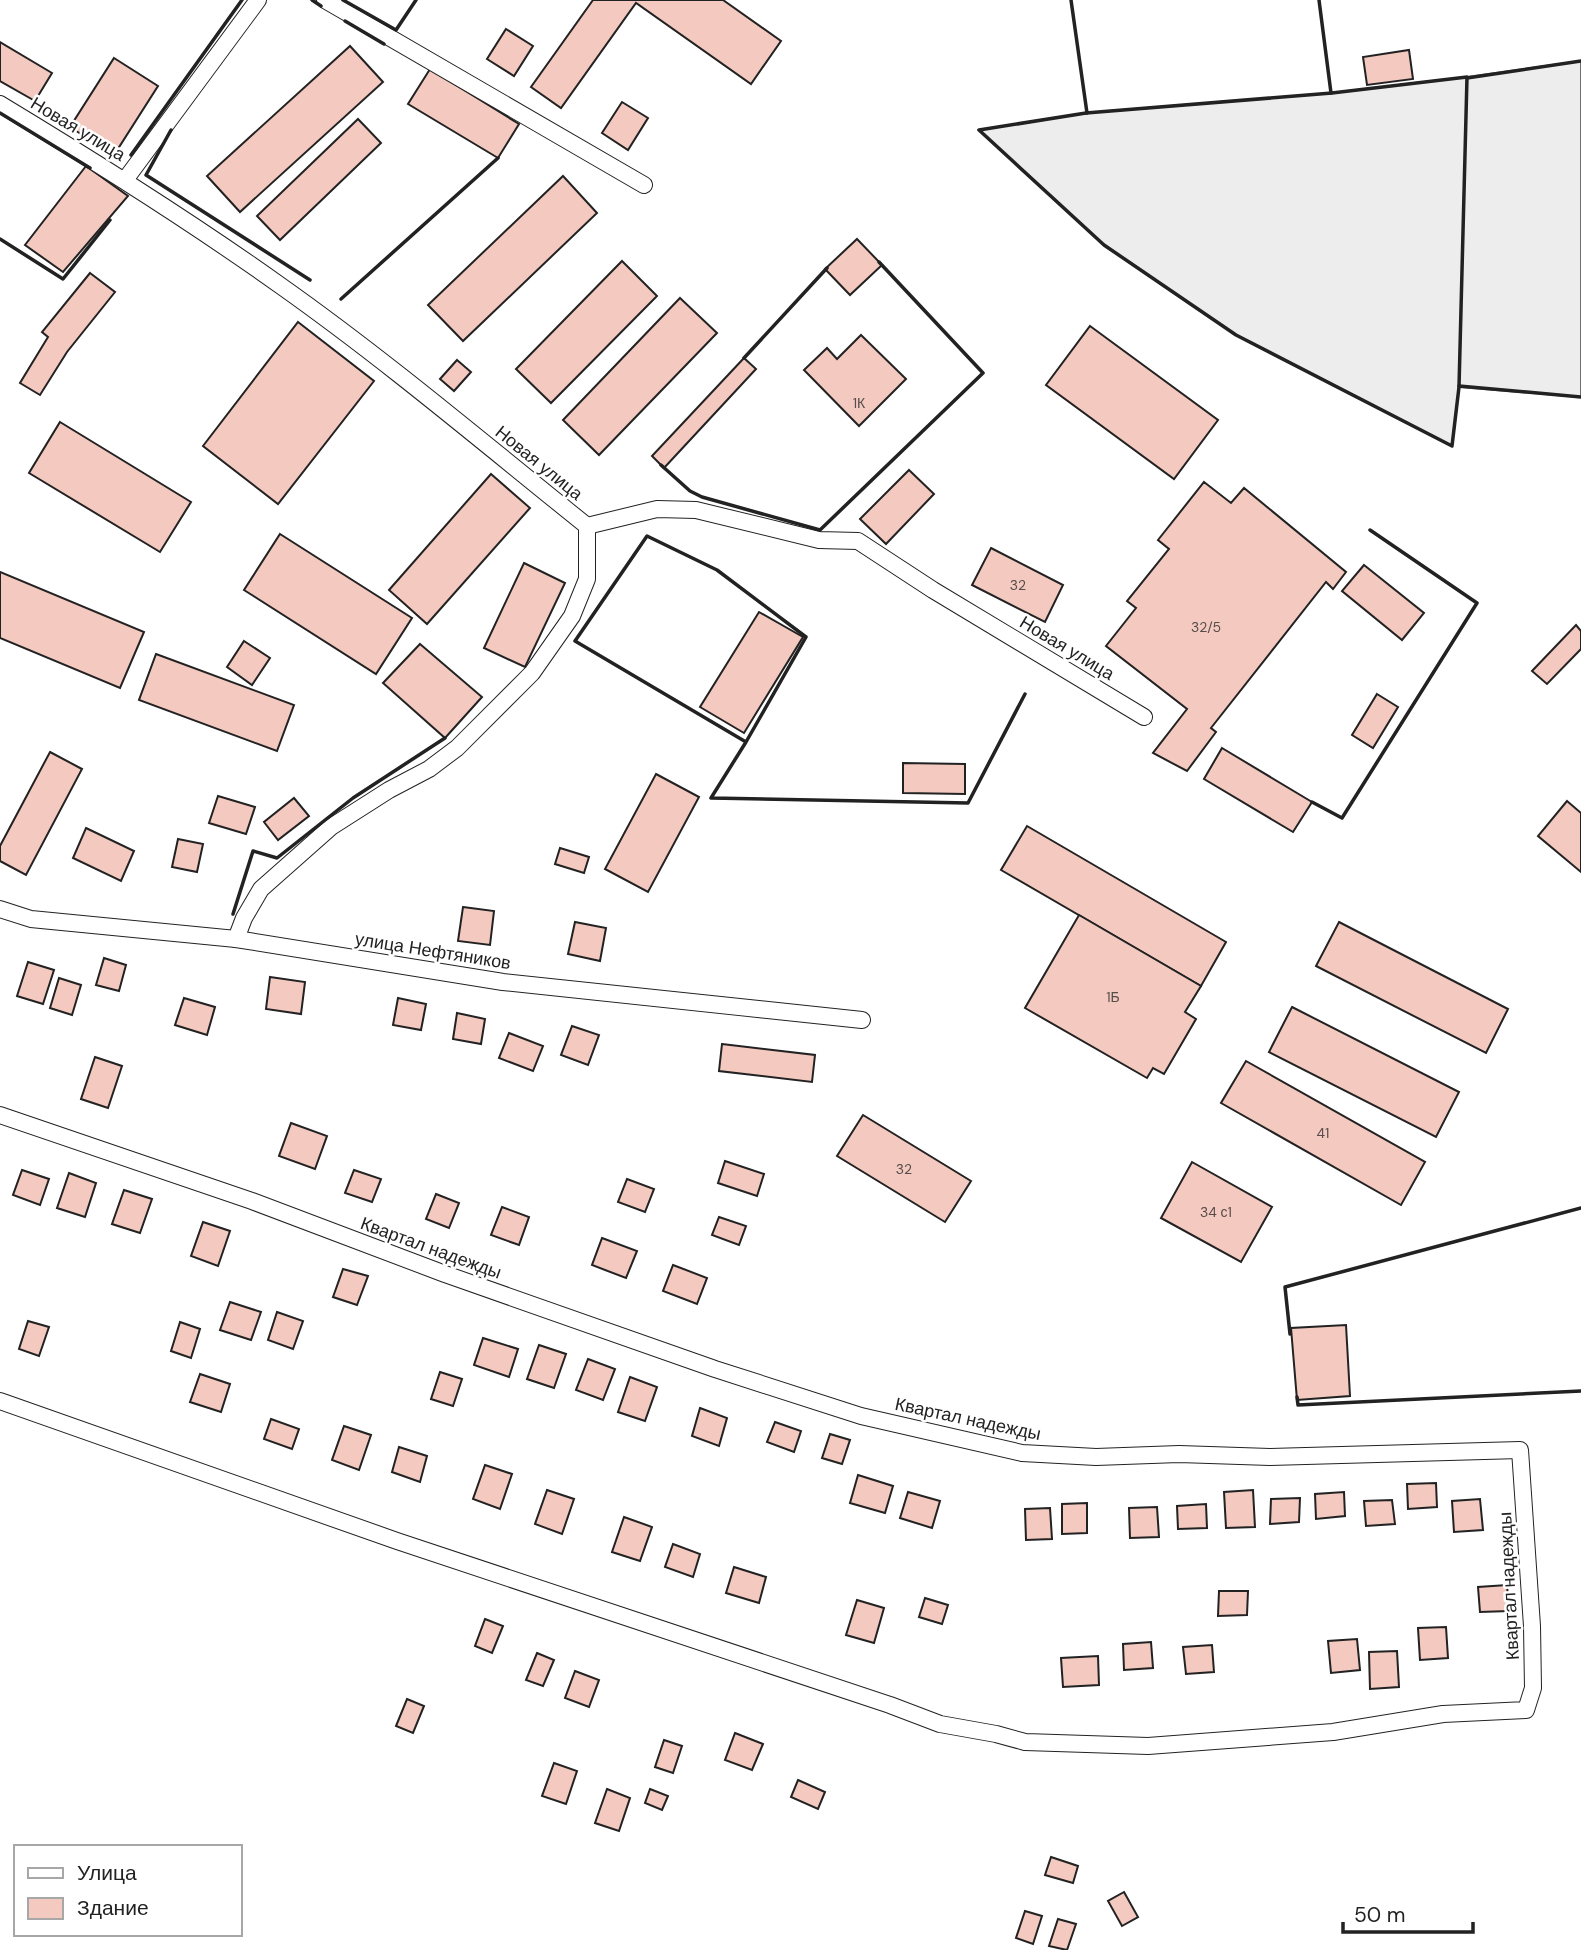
<svg xmlns="http://www.w3.org/2000/svg" width="1581" height="1950" viewBox="0 0 1581 1950" font-family="'DM Sans',sans-serif">
<rect width="100%" height="100%" fill="#fff"/>
<!-- parking -->
<polygon fill="#ededed" stroke="#6f6f6f" stroke-width="2" points="1581,61 1581,397 1459,387 1452,446 1236,335 1104,245 979,130 1086,113 1332,93 1467,77"/>
<!-- building -->
<g fill="#f3c9c0" stroke="#222" stroke-width="2">
<polygon points="593,0 723,0 781,41 751,84 636,3 561,108 531,87"/>
<polygon points="506,29 533,46 514,76 487,59"/>
<polygon points="0,42 52,73 35,101 0,81"/>
<polygon points="350,46 383,82 240,212 207,176"/>
<polygon points="1409,50 1413,79 1367,85 1363,57"/>
<polygon points="114,58 158,86 114,155 70,127"/>
<polygon points="430,69 519,124 498,158 408,104"/>
<polygon points="622,102 648,118 628,150 602,133"/>
<polygon points="358,119 381,143 280,240 257,216"/>
<polygon points="86,166 128,196 63,272 25,245"/>
<polygon points="563,176 597,213 463,341 428,305"/>
<polygon points="857,239 882,265 850,295 825,269"/>
<polygon points="622,261 657,296 551,403 516,369"/>
<polygon points="90,273 115,292 67,352 40,395 20,383 48,337 42,332"/>
<polygon points="680,298 717,333 599,455 563,420"/>
<polygon points="298,322 374,381 278,504 203,446"/>
<polygon points="1090,326 1218,420 1174,479 1046,385"/>
<polygon points="861,335 906,379 859,426 804,370 827,348 837,359"/>
<polygon points="744,358 756,369 664,468 652,456"/>
<polygon points="457,360 471,372 454,391 440,379"/>
<polygon points="60,422 191,502 160,552 29,473"/>
<polygon points="909,470 934,494 886,544 860,519"/>
<polygon points="491,474 530,508 427,624 389,590"/>
<polygon points="1204,482 1231,503 1244,488 1346,572 1333,589 1326,582 1211,728 1216,732 1187,771 1153,753 1187,709 1106,646 1136,608 1127,601 1169,549 1158,540"/>
<polygon points="280,534 412,618 376,674 244,590"/>
<polygon points="991,548 1063,585 1045,622 972,585"/>
<polygon points="524,563 565,583 525,667 484,648"/>
<polygon points="1364,565 1424,613 1402,640 1342,591"/>
<polygon points="0,572 144,632 120,688 0,638"/>
<polygon points="759,612 803,637 744,733 700,707"/>
<polygon points="1576,625 1581,631 1581,649 1547,684 1532,671"/>
<polygon points="244,641 270,658 252,685 227,667"/>
<polygon points="420,644 482,697 445,738 383,683"/>
<polygon points="156,654 294,705 277,751 139,700"/>
<polygon points="1377,694 1398,707 1373,748 1352,735"/>
<polygon points="1222,748 1312,802 1293,832 1204,779"/>
<polygon points="50,752 82,769 26,875 0,861 0,846"/>
<polygon points="903,763 965,764 965,794 903,793"/>
<polygon points="656,774 699,797 648,892 605,869"/>
<polygon points="218,796 255,807 246,834 209,823"/>
<polygon points="294,798 309,816 278,840 264,822"/>
<polygon points="1567,801 1581,813 1581,872 1538,836"/>
<polygon points="1027,826 1226,942 1201,986 1001,870"/>
<polygon points="86,828 134,851 121,881 73,858"/>
<polygon points="178,839 203,844 197,872 172,867"/>
<polygon points="560,848 589,857 584,873 555,864"/>
<polygon points="463,907 494,911 490,945 458,941"/>
<polygon points="1079,915 1201,986 1185,1012 1196,1019 1164,1074 1153,1068 1147,1078 1025,1008"/>
<polygon points="575,922 606,928 600,961 568,954"/>
<polygon points="1339,922 1508,1009 1486,1053 1316,966"/>
<polygon points="104,958 126,965 119,991 96,985"/>
<polygon points="28,962 54,970 43,1004 17,996"/>
<polygon points="270,977 305,982 301,1014 266,1009"/>
<polygon points="59,978 81,985 72,1015 50,1008"/>
<polygon points="184,998 215,1007 207,1035 175,1025"/>
<polygon points="398,998 426,1004 421,1030 393,1025"/>
<polygon points="1292,1007 1459,1092 1436,1137 1269,1052"/>
<polygon points="457,1013 485,1019 481,1044 453,1039"/>
<polygon points="572,1026 599,1035 588,1065 561,1055"/>
<polygon points="509,1033 543,1046 533,1071 499,1058"/>
<polygon points="722,1044 815,1055 812,1082 719,1071"/>
<polygon points="95,1057 122,1066 108,1108 81,1099"/>
<polygon points="1246,1061 1425,1162 1401,1205 1221,1103"/>
<polygon points="863,1115 971,1181 945,1222 837,1156"/>
<polygon points="291,1123 327,1136 315,1169 279,1156"/>
<polygon points="725,1161 764,1174 757,1196 718,1183"/>
<polygon points="1192,1162 1272,1207 1241,1262 1161,1218"/>
<polygon points="22,1170 49,1179 40,1205 13,1195"/>
<polygon points="354,1170 381,1179 372,1202 345,1193"/>
<polygon points="69,1173 96,1183 85,1217 57,1208"/>
<polygon points="627,1179 654,1189 645,1212 618,1202"/>
<polygon points="124,1190 152,1199 140,1233 112,1224"/>
<polygon points="436,1194 459,1203 449,1228 426,1219"/>
<polygon points="502,1207 529,1217 519,1245 491,1235"/>
<polygon points="719,1217 746,1226 739,1245 712,1235"/>
<polygon points="203,1222 230,1231 218,1266 191,1256"/>
<polygon points="602,1238 637,1251 626,1278 592,1265"/>
<polygon points="673,1265 707,1278 697,1304 663,1291"/>
<polygon points="343,1269 368,1276 357,1305 333,1297"/>
<polygon points="230,1302 261,1312 251,1340 220,1330"/>
<polygon points="277,1312 303,1321 293,1349 268,1340"/>
<polygon points="28,1321 49,1327 39,1356 19,1349"/>
<polygon points="180,1322 200,1329 191,1358 171,1351"/>
<polygon points="1346,1325 1350,1396 1297,1400 1291,1328"/>
<polygon points="483,1338 518,1349 509,1377 474,1365"/>
<polygon points="539,1345 566,1354 554,1388 527,1379"/>
<polygon points="588,1359 615,1369 603,1400 576,1390"/>
<polygon points="440,1372 462,1379 453,1406 431,1399"/>
<polygon points="200,1374 230,1384 221,1412 190,1402"/>
<polygon points="630,1377 657,1387 645,1421 618,1412"/>
<polygon points="700,1408 727,1418 719,1446 692,1436"/>
<polygon points="271,1419 299,1429 292,1449 264,1439"/>
<polygon points="775,1422 801,1431 794,1452 767,1442"/>
<polygon points="344,1426 371,1435 359,1470 332,1460"/>
<polygon points="830,1434 850,1440 842,1464 822,1458"/>
<polygon points="399,1447 427,1456 420,1482 392,1472"/>
<polygon points="485,1465 512,1474 500,1509 473,1499"/>
<polygon points="858,1475 893,1486 885,1513 850,1503"/>
<polygon points="1436,1483 1437,1507 1408,1509 1407,1484"/>
<polygon points="547,1490 574,1499 562,1534 535,1524"/>
<polygon points="1253,1490 1255,1527 1226,1528 1224,1492"/>
<polygon points="908,1492 940,1501 932,1528 900,1518"/>
<polygon points="1344,1492 1345,1516 1316,1519 1315,1494"/>
<polygon points="1300,1498 1299,1522 1270,1524 1271,1499"/>
<polygon points="1480,1499 1483,1530 1454,1532 1452,1501"/>
<polygon points="1392,1500 1395,1524 1366,1526 1364,1501"/>
<polygon points="1087,1503 1087,1533 1062,1534 1062,1504"/>
<polygon points="1206,1504 1207,1528 1178,1529 1177,1506"/>
<polygon points="1157,1507 1159,1537 1130,1538 1129,1508"/>
<polygon points="1050,1508 1052,1539 1026,1540 1025,1509"/>
<polygon points="624,1517 652,1527 640,1561 612,1552"/>
<polygon points="673,1544 700,1554 693,1577 665,1567"/>
<polygon points="734,1567 766,1577 759,1603 726,1593"/>
<polygon points="1507,1585 1509,1611 1480,1612 1478,1587"/>
<polygon points="1219,1591 1248,1591 1247,1615 1218,1616"/>
<polygon points="925,1598 948,1605 942,1624 919,1617"/>
<polygon points="857,1600 884,1608 874,1643 846,1635"/>
<polygon points="485,1619 503,1626 492,1653 475,1646"/>
<polygon points="1446,1627 1448,1658 1420,1660 1418,1628"/>
<polygon points="1357,1639 1360,1670 1331,1673 1328,1641"/>
<polygon points="1151,1642 1153,1668 1124,1670 1123,1644"/>
<polygon points="1212,1645 1214,1672 1186,1674 1183,1647"/>
<polygon points="1397,1651 1399,1687 1370,1689 1369,1652"/>
<polygon points="537,1653 554,1660 543,1686 526,1680"/>
<polygon points="1098,1656 1099,1685 1063,1687 1061,1658"/>
<polygon points="575,1671 599,1680 589,1707 565,1698"/>
<polygon points="407,1699 424,1706 413,1733 396,1726"/>
<polygon points="735,1733 763,1744 752,1770 725,1760"/>
<polygon points="664,1740 682,1746 673,1773 655,1767"/>
<polygon points="554,1763 577,1771 566,1804 542,1796"/>
<polygon points="798,1780 825,1792 818,1809 791,1797"/>
<polygon points="607,1789 630,1798 619,1831 595,1823"/>
<polygon points="650,1789 668,1796 662,1810 645,1803"/>
<polygon points="1051,1857 1078,1866 1073,1883 1045,1875"/>
<polygon points="1124,1892 1138,1917 1122,1926 1108,1901"/>
<polygon points="1025,1911 1042,1916 1033,1944 1016,1938"/>
<polygon points="1058,1919 1076,1924 1067,1950 1049,1946"/>
</g>
<g fill="none" stroke-linecap="round" stroke-linejoin="round">
<!-- street casing -->
<g stroke="#222" stroke-width="18">
<g id="street">
<polyline points="325,0 644,185"/>
<path d="M0 104C96 162 190 221 281 286 387 361 486 445 587 526L657 509 696 510 819 540 858 541 933 590 1144 717"/>
<polyline points="125,180 258,0"/>
<polyline points="0,909 31,919 236,939 503,982 862,1020"/>
<polyline points="236,939 244,918 261,889 331,827 389,790 429,769 457,748 532,673 572,616 587,579 587,526"/>
<polyline points="0,1115 252,1201 445,1274 715,1369 861,1416 1022,1453 1096,1457 1179,1454 1270,1457 1520,1450 1532,1626 1533,1688 1526,1710 1443,1714 1333,1732 1148,1746 1025,1742 996,1734 940,1724 890,1705 397,1541 0,1401"/>
</g>
</g>
<!-- street -->
<use href="#street" stroke="#fff" stroke-width="16"/>
<!-- wall -->
<g stroke="#222" stroke-width="3.5">
<polyline points="312,0 321,6"/>
<polyline points="343,0 396,30 416,0"/>
<polyline points="1071,0 1087,113"/>
<polyline points="1319,0 1331,93"/>
<polyline points="345,21 384,44"/>
<polygon points="1467,77 1459,387 1452,446 1236,335 1104,245 979,130 1086,113 1332,93"/>
<polyline points="1467,78 1581,61"/>
<polyline points="0,113 90,168"/>
<polyline points="171,130 146,175 310,280"/>
<polyline points="131,155 242,0"/>
<polyline points="0,239 63,279 110,220"/>
<polyline points="341,299 498,158"/>
<polyline points="744,358 827,268"/>
<polyline points="1459,386 1581,397"/>
<polyline points="661,465 690,491 702,497 820,530 983,373 879,262"/>
<polyline points="746,742 575,641 647,536 717,570 806,637 746,742 711,798 968,803 1025,694"/>
<polyline points="1312,802 1342,818 1477,603 1370,530"/>
<polyline points="233,914 253,851 277,858 353,798 445,738"/>
<polyline points="1290,1334 1285,1287 1581,1208"/>
<polyline points="1297,1397 1298,1405 1581,1391"/>
</g>
</g>
<g text-anchor="middle" dominant-baseline="central" stroke-width="5" stroke-linejoin="round" paint-order="stroke">
<!-- number labels -->
<g font-size="14" fill="#564c4a">
<text x="859" y="403">1К</text>
<text x="1018" y="585">32</text>
<text x="1206" y="627">32/5</text>
<text x="1113" y="997">1Б</text>
<text x="1323" y="1133">41</text>
<text x="904" y="1169">32</text>
<text x="1216" y="1212">34 с1</text>
</g>
<!-- street labels -->
<g font-size="18" fill="#222" stroke="#fff">
<text transform="translate(78 129) rotate(31)">Новая улица</text>
<text transform="translate(539 463) rotate(39)">Новая улица</text>
<text transform="translate(1067 648) rotate(31)">Новая улица</text>
<text transform="translate(433 951) rotate(9)">улица Нефтяников</text>
<text transform="translate(431 1248) rotate(20)">Квартал надежды</text>
<text transform="translate(968 1419) rotate(12)">Квартал надежды</text>
<text transform="translate(1509 1586) rotate(-93)">Квартал надежды</text>
</g>
</g>
<!-- legend -->
<rect x="14" y="1845" width="228" height="91" fill="#ffffff" stroke="#a7a7a7" stroke-width="2"/>
<rect x="28" y="1868" width="35" height="10" fill="#ffffff" stroke="#a7a7a7" stroke-width="2"/>
<text x="77" y="1880" font-size="21" fill="#222222">Улица</text>
<rect x="28" y="1898" width="35" height="21" fill="#f3c9c0" stroke="#a7a7a7" stroke-width="2"/>
<text x="77" y="1915" font-size="21" fill="#222222">Здание</text>
<!-- scale -->
<path d="M1343 1922v10h130v-10" fill="none" stroke="#222222" stroke-width="3.5"/>
<text x="1354" y="1922" font-size="21" fill="#222222" stroke="#ffffff" stroke-width="5" paint-order="stroke">50 m</text>
</svg>
